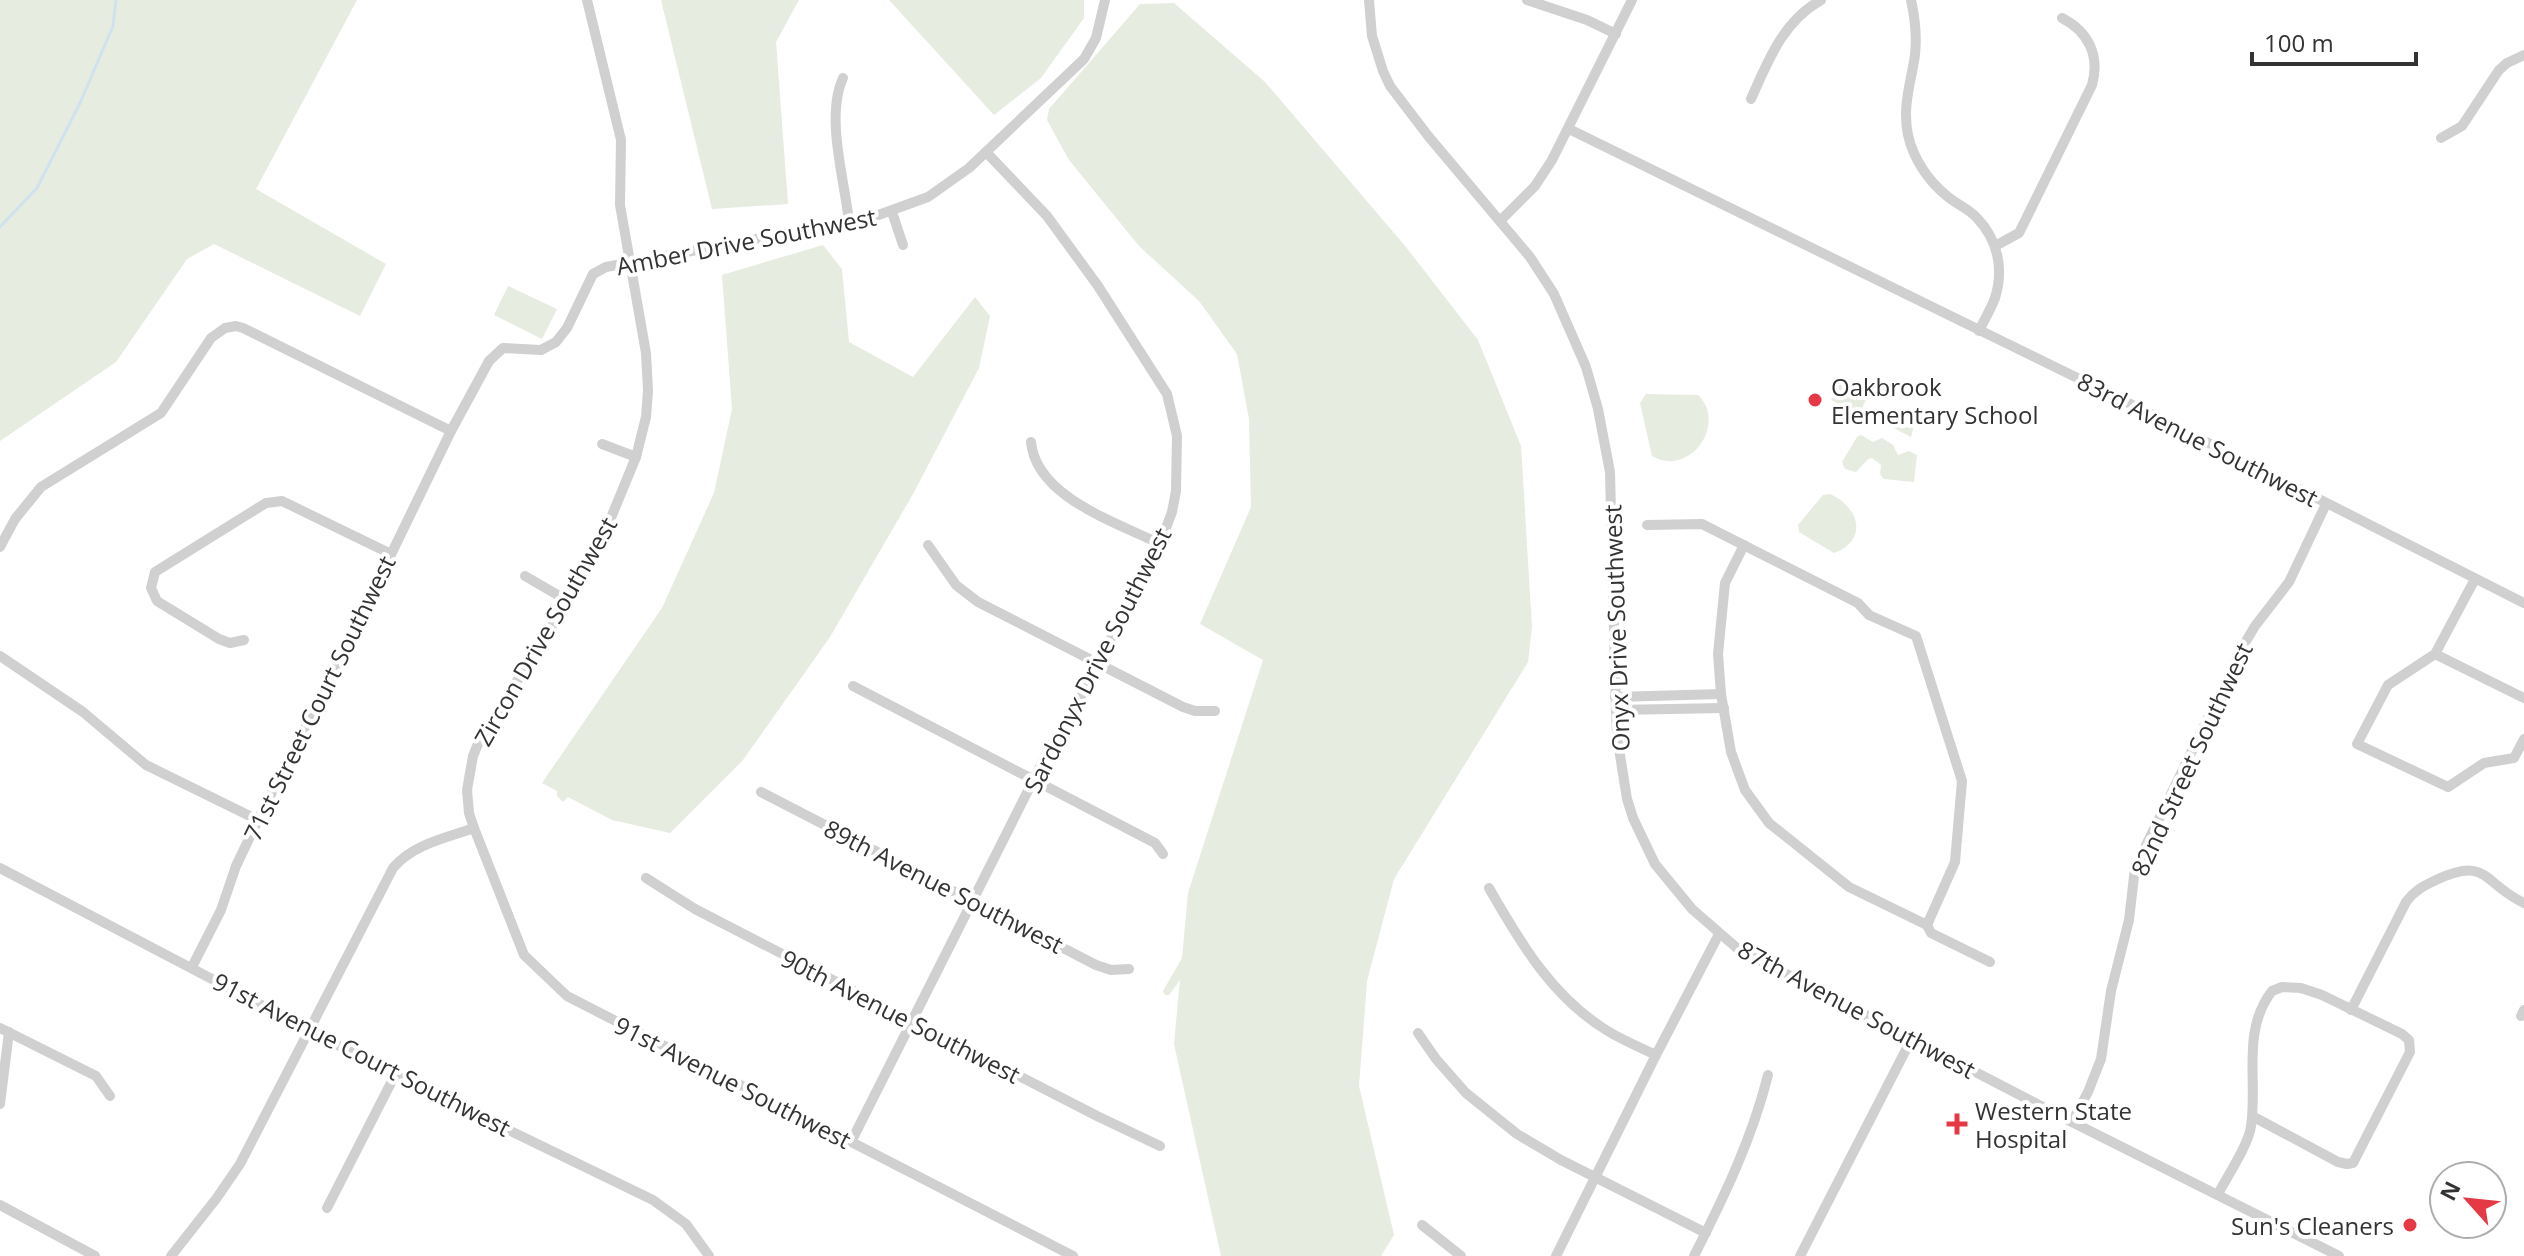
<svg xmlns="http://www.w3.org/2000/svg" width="2524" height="1256" viewBox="0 0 2524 1256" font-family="'Open Sans',sans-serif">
<rect width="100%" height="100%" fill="#fff"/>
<!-- green -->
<g fill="#e6ecdf">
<polygon points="0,0 357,0 256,189 386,264 360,316 214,244 187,259 116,362 0,441"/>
<polygon points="661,0 799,0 776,42 788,204 712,209"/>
<polygon points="889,0 1084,0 1084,18 1041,78 994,115"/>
<polygon points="1174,3 1265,82 1406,247 1478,340 1521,446 1532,627 1528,662 1394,879 1367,981 1359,1086 1394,1235 1381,1256 1221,1256 1174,1044 1180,980 1169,995 1165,995 1163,991 1182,958 1188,893 1263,660 1200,624 1251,507 1249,419 1237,354 1199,301 1139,246 1069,160 1047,120 1049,109 1140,4"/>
<polygon points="823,245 842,269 849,342 913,377 975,297 990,316 979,368 913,494 830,637 743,760 670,833 612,820 568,797 563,802 557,796 557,791 542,783 662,608 714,493 732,409 722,275"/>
<polygon points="508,286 557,309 542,339 494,315"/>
<polygon points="1840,382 1868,396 1859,414 1831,400"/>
<path d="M1646 394 1698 395C1728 424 1689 478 1652 456L1640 403Z"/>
<polygon points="1890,410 1911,414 1916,417 1911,437 1884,423"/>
<polygon points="1861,435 1873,442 1882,438 1893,445 1898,455 1909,451 1917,455 1914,482 1884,479 1880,474 1881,465 1872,458 1868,459 1856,472 1845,469 1842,462 1857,437"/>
<path d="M1830 494C1859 507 1869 540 1834 553L1799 532 1798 525 1823 495Z"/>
</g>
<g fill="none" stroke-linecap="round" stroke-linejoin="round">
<!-- stream -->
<polyline stroke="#cfe2ee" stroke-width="3" points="0,227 37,188 80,103 113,26 116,0"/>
<!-- minor -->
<g stroke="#d0d0d0" stroke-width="10">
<polyline points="587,0 621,140 620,205 646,353 648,391 646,417 636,457 601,542 568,601 480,739 473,756 467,790 469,813 474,828 524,955 567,996 1073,1256"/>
<polyline points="1369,0 1372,36 1383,71 1390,86 1429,137 1530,257 1554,294 1586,367 1598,409 1610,472 1616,710 1617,736 1627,799 1633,818 1655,864 1692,909 1738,949 2072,1122 2339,1256"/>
<polyline points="1527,0 1587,20 1616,34"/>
<path d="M1911 0C1915 18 1917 37 1915 55 1911 83 1902 106 1908 135 1913 158 1928 181 1947 196 1956 204 1969 209 1977 218 1998 240 2004 269 1995 298 1991 309 1984 320 1979 331"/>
<path d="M843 78C825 117 845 181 849 222"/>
<path d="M1751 99C1768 61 1783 21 1821 0"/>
<polyline points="1569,129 2159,418 2524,603"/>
<polyline points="2441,138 2462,126 2499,70 2507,63 2524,55"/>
<polyline points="892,212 903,245"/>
<polyline points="1501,220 1535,186 1552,160 1632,0"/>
<path d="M1995 246 2019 233 2092 85C2100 56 2089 32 2062 18"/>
<path d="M1031 442C1036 497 1116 522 1160 544"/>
<polyline points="602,444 636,457"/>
<polyline points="1647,525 1702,524 1858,603 1869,615 1916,636 1962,781 1955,862 1927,925"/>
<polyline points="928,545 956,585 978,602 1183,707 1195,711 1215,711"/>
<polyline points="1744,545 1725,583 1718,654 1721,694 1731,752 1745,790 1769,823 1849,887 1927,925 1931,933 1990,962"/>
<polyline points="0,547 15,519 41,487 161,413 211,338 225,328 236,326 243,328 451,431"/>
<polyline points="525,576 568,601"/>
<polyline points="2475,579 2435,654 2388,685 2357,744 2448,787 2484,763 2514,758 2524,739"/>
<polyline points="244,640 230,643 219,639 157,601 151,588 155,572 266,503 282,501 391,554"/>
<polyline points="2435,654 2524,698"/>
<polyline points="0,656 83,712 146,765 258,820"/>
<polyline points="853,686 1155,843 1163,854"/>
<polyline points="1615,697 1721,694"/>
<polyline points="1616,710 1724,708"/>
<polyline points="761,792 1096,965 1111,970 1129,969"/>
<polyline points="0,868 395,1075 653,1200 686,1224 709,1256"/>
<polyline points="646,878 695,909 1097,1116 1160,1146"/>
<path d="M1489 888C1521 944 1554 1000 1611 1033 1625 1041 1641 1048 1656 1055"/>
<polyline points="192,967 221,910 236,866 258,820 348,643 451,431 489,361 503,348 541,350 556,342 567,328 593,274 606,267 870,218 928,197 969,168 1084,59 1096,38 1105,0"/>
<path d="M2351 1010 2406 902C2414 891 2423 886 2436 880 2488 856 2482 883 2524 903"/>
<polyline points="2521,1016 2524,1010"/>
<polyline points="0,1028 96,1076 110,1096"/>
<polyline points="1418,1033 1436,1059 1466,1093 1517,1134 1561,1160 1706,1233"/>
<polyline points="0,1104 9,1032"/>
<polyline points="2072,1122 2088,1092 2101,1059 2111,991 2129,920 2135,868 2242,648 2255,626 2289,582 2326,504"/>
<polyline points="851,1142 1049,749 1078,702 1160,544 1172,512 1176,491 1177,436 1167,394 1098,286 1047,216 986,152"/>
<path d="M2218 1194C2227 1177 2249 1144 2251 1126 2258 1081 2241 1031 2272 991L2282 987 2301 988 2322 995 2402 1034 2409 1040 2410 1052 2353 1163 2347 1164 2338 1162 2252 1116"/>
<polyline points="0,1205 95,1256"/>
<polyline points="327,1208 395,1075"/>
<polyline points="1422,1225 1461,1256"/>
<path d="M171 1256 216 1199 240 1164 393 868C413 844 446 838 474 828"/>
<polyline points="1556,1256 1656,1055 1719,934"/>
<path d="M1694 1256C1724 1197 1752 1139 1768 1075"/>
<polyline points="1800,1256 1912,1038"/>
</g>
</g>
<!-- markers -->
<g fill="#e63946" stroke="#fff" stroke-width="3">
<circle cx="1815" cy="400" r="8"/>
<path d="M1953 1112h8v8h8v8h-8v8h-8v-8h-8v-8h8z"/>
<circle cx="2410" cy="1225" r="8"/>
</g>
<g text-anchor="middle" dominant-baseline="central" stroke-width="8" stroke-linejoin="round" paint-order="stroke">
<!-- street labels -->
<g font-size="24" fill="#333" stroke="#fff">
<text transform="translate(746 241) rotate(-11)">Amber Drive Southwest</text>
<text transform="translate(2198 439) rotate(27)">83rd Avenue Southwest</text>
<text transform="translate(1616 628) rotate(-92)">Onyx Drive Southwest</text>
<text transform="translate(545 631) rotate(-60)">Zircon Drive Southwest</text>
<text transform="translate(1097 660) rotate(-63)">Sardonyx Drive Southwest</text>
<text transform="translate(319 698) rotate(-64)">71st Street Court Southwest</text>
<text transform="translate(2191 759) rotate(-65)">82nd Street Southwest</text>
<text transform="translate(944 886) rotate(27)">89th Avenue Southwest</text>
<text transform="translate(1857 1009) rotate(28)">87th Avenue Southwest</text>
<text transform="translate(901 1016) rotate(27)">90th Avenue Southwest</text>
<text transform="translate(362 1054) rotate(27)">91st Avenue Court Southwest</text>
<text transform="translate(733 1082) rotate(27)">91st Avenue Southwest</text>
</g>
<!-- poi labels -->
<g font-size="24" fill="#333" stroke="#fff" text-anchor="start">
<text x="1831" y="386">Oakbrook<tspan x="1831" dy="28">Elementary School</tspan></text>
<text x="1975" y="1110">Western State<tspan x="1975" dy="28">Hospital</tspan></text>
<text x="2394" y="1225" text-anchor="end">Sun's Cleaners</text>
</g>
</g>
<!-- north arrow -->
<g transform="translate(2468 1200) rotate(297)"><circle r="38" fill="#ffffff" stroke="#adadad" stroke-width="2"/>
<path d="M0-6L14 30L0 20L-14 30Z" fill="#e63946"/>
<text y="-12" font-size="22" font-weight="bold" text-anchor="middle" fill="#333333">N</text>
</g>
<!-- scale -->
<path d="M2252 52v12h164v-12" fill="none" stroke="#333333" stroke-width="4"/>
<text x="2264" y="52" font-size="24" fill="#333333" stroke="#ffffff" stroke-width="6" paint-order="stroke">100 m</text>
</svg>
